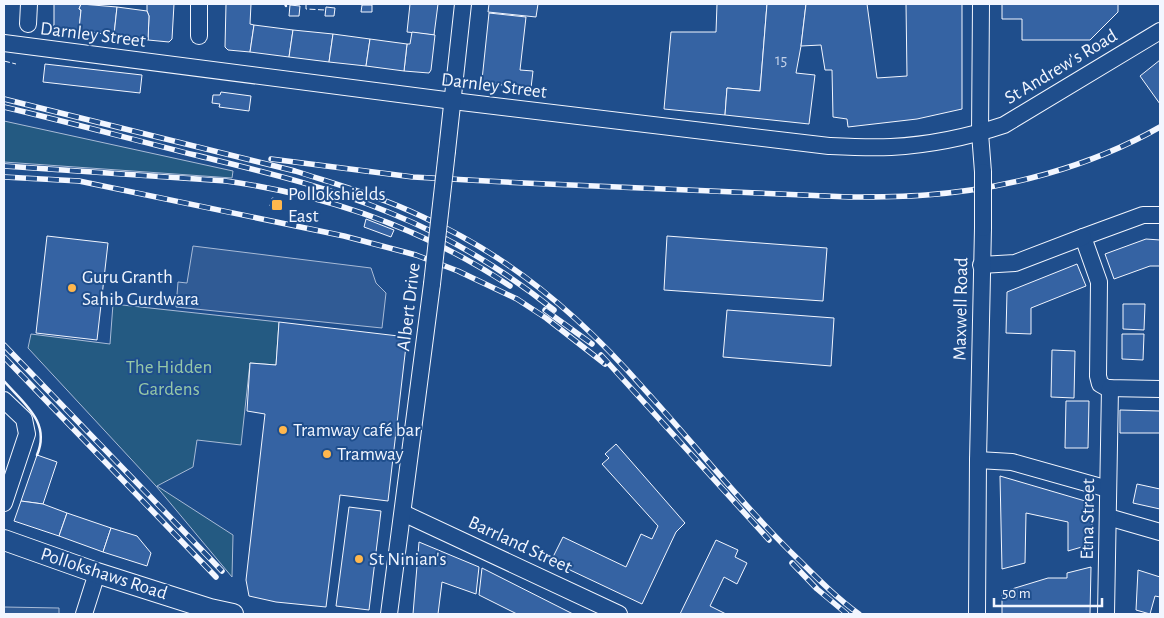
<svg xmlns="http://www.w3.org/2000/svg" width="1164" height="618" viewBox="0 0 1164 618" font-family="'Alegreya Sans',sans-serif">
<rect width="100%" height="100%" fill="#1f4e8c"/>
<!-- green -->
<g fill="#245a82" stroke="#a8bbd7">
<polygon points="4,121 233,171 232,178 4,162"/>
<polygon points="113,304 279,322 276,365 250,363 241,445 197,440 193,467 157,486 233,535 232,577 156,486 28,348 31,334 110,344"/>
</g>
<!-- parking -->
<g fill="#305b95" stroke="#a8bbd7">
<polygon points="193,246 371,268 376,283 386,293 382,328 176,307 178,282 187,283"/>
<polygon points="4,607 59,608 59,614 4,614"/>
</g>
<!-- building -->
<g fill="#3563a3" stroke="#f2f6ff">
<polygon points="54,4 81,4 79,9 81,10 79,31 55,29 52,26 54,25"/>
<polygon points="81,4 117,7 114,35 111,36 108,34 81,32 79,30 81,10 79,9"/>
<polygon points="147,4 174,4 172,39 169,42 148,40 149,16 147,11"/>
<polygon points="226,4 251,4 250,24 254,25 250,52 228,50 225,47"/>
<polygon points="410,4 438,4 434,35 407,32"/>
<polygon points="489,4 538,4 536,17 488,12"/>
<polygon points="717,4 767,4 760,91 727,88 725,115 664,109 671,32 716,32"/>
<polygon points="767,4 806,4 801,46 796,73 815,75 809,124 725,115 727,88 760,91"/>
<polygon points="806,4 867,4 877,78 907,76 906,4 962,4 962,109 917,119 848,127 847,119 833,117 832,70 825,70 821,45 801,46"/>
<polygon points="1002,4 1118,4 1118,12 1090,40 1022,40 1022,19 1002,19"/>
<polygon points="290,5 300,6 299,16 289,16"/>
<polygon points="362,5 372,5 372,12 361,12"/>
<polygon points="117,7 147,11 149,16 148,40 114,35"/>
<polygon points="326,7 335,8 334,16 325,16"/>
<polygon points="489,13 526,17 520,70 533,71 531,88 484,83 482,80"/>
<polygon points="254,25 293,30 289,57 250,52"/>
<polygon points="293,30 333,34 329,62 289,57"/>
<polygon points="412,32 435,35 431,70 429,73 404,71 407,44 410,44"/>
<polygon points="333,34 370,39 366,66 329,62"/>
<polygon points="370,39 407,44 404,71 366,66"/>
<polygon points="1160,60 1160,104 1140,76"/>
<polygon points="45,64 142,75 140,93 43,82"/>
<polygon points="221,92 251,96 249,111 219,107 220,104 212,103 213,95 220,95"/>
<polygon points="272,198 281,200 280,208 270,206"/>
<polygon points="366,219 394,230 391,237 364,227"/>
<polygon points="47,236 108,243 97,340 36,333"/>
<polygon points="667,236 827,248 823,301 664,290"/>
<polygon points="1146,239 1160,240 1160,266 1150,266 1114,279 1105,254"/>
<polygon points="1077,264 1086,286 1031,308 1031,334 1006,333 1007,292"/>
<polygon points="1123,304 1145,304 1144,330 1123,329"/>
<polygon points="727,310 834,318 831,366 723,357"/>
<polygon points="279,322 407,337 388,501 340,495 326,607 276,602 249,596 246,580 265,414 247,411 250,363 276,365"/>
<polygon points="1122,334 1144,334 1143,360 1122,359"/>
<polygon points="1052,350 1075,351 1074,398 1051,397"/>
<polygon points="1066,401 1089,401 1088,448 1065,448"/>
<polygon points="1120,410 1160,411 1160,433 1120,433"/>
<polygon points="616,444 685,523 676,532 642,604 551,561 563,537 626,567 641,534 652,539 658,526 602,464 609,458 605,454"/>
<polygon points="37,455 57,462 43,504 21,501"/>
<polygon points="1000,476 1092,503 1092,544 1068,551 1068,522 1026,513 1025,563 1002,569"/>
<polygon points="1137,484 1160,489 1160,509 1133,503"/>
<polygon points="21,501 43,504 67,513 59,536 14,521"/>
<polygon points="349,507 381,511 369,610 336,606"/>
<polygon points="67,513 111,528 103,552 59,536"/>
<polygon points="111,528 137,536 151,553 147,566 103,552"/>
<polygon points="716,540 738,550 735,557 747,563 737,584 724,577 710,606 726,614 680,614"/>
<polygon points="419,542 479,567 476,594 442,582 438,614 413,614"/>
<polygon points="1091,567 1090,614 1002,614 1002,592 1048,578 1067,578 1067,573"/>
<polygon points="482,568 573,614 517,614 479,595"/>
<polygon points="1138,570 1160,577 1160,597 1155,596 1150,614 1136,610"/>
</g>
<g fill="none" stroke-linecap="round" stroke-linejoin="round">
<!-- minor casing -->
<g stroke="#f2f6ff" stroke-width="18">
<g id="minor">
<polyline points="981,4 980,133 983,172"/>
<polyline points="28,24 29,4"/>
<polyline points="199,36 199,4"/>
<path d="M4 43 453 101 829 146C850 147 870 148 891 147 929 145 968 137 1004 125L1160 31"/>
<polyline points="447,151 463,4"/>
<polyline points="1160,215 1143,215 1083,237 1099,282 1098,376 1100,384 1107,388 1160,389"/>
<polyline points="981,265 1015,263 1083,237"/>
<polyline points="4,400 24,419 27,434 4,503"/>
<polyline points="978,460 1012,462 1108,489"/>
<polyline points="403,513 619,614"/>
<polyline points="1108,517 1160,532"/>
<polyline points="84,614 97,573"/>
<polyline points="389,614 432,284"/>
<polyline points="977,614 978,460 983,228"/>
<polyline points="1106,614 1110,388"/>
</g>
</g>
<!-- major casing -->
<g stroke="#f2f6ff" stroke-width="22">
<polyline id="major" points="4,540 97,573 210,609 233,614"/>
</g>
<!-- minor -->
<use href="#minor" stroke="#1f4e8c" stroke-width="16"/>
<!-- major -->
<use href="#major" stroke="#1f4e8c" stroke-width="20"/>
<!-- rail casing -->
<g stroke="#f2f6ff" stroke-width="5.5">
<g id="rail">
<path d="M4 99 295 171C338 185 382 197 423 217 449 229 475 243 499 259 553 294 603 342 645 390 697 447 745 508 800 561 819 580 838 599 859 614"/>
<path d="M4 107C68 122 131 139 195 155 260 171 326 186 388 212 448 236 504 270 554 310"/>
<path d="M271 159 413 177 524 183 849 197C875 197 900 197 926 195 1006 189 1090 167 1160 127"/>
<path d="M4 166 226 181C328 195 424 229 510 286"/>
<polyline points="4,177 79,181 344,236 416,255 458,271 517,299 546,318 605,364"/>
<polyline points="545,310 592,344"/>
<polyline points="4,345 222,571"/>
<polyline points="601,355 769,540"/>
<polyline points="4,357 216,577"/>
<polyline points="792,563 817,589 847,614"/>
</g>
</g>
<!-- rail -->
<use href="#rail" stroke="#1f4e8c" stroke-width="4" stroke-dasharray="11" stroke-linecap="butt"/>
<!-- minor-bridge casing -->
<g stroke="#f2f6ff" stroke-width="18" stroke-linecap="butt">
<g id="minor-bridge">
<polyline points="983,228 983,172"/>
<polyline points="432,284 447,151"/>
</g>
</g>
<!-- minor-bridge -->
<use href="#minor-bridge" stroke="#1f4e8c" stroke-width="16"/>
<!-- fence -->
<g stroke="#f2f6ff" stroke-width="1" stroke-dasharray="6 2.5" stroke-linecap="butt">
<polyline points="306,4 306,9 325,10"/>
<polyline points="4,61 16,64"/>
</g>
<!-- wall -->
<g stroke="#f2f6ff" stroke-width="2.5">
<polyline points="285,4 286,6"/>
<path d="M4 381C24 404 51 422 37 455"/>
</g>
</g>
<!-- markers -->
<g fill="#ffb74d" stroke="#1f4e8c" stroke-width="2">
<rect x="271" y="199" width="12" height="12" rx="2.5"/>
<circle cx="72" cy="288" r="5"/>
<circle cx="283" cy="430" r="5"/>
<circle cx="327" cy="454" r="5"/>
<circle cx="359" cy="559" r="5"/>
</g>
<g text-anchor="middle" dominant-baseline="central" stroke-width="4" stroke-linejoin="round" paint-order="stroke">
<!-- number labels -->
<g font-size="16" fill="#c3d1e8">
<text x="781" y="60">15</text>
</g>
<!-- street labels -->
<g font-size="19" fill="#f2f6ff" stroke="#1f4e8c">
<text transform="translate(93 35) rotate(7)">Darnley Street</text>
<text transform="translate(1061 67) rotate(-31)">St Andrew's Road</text>
<text transform="translate(494 86) rotate(7)">Darnley Street</text>
<text transform="translate(409 307) rotate(-83)">Albert Drive</text>
<text transform="translate(961 309) rotate(-89)">Maxwell Road</text>
<text transform="translate(1088 519) rotate(-89)">Etna Street</text>
<text transform="translate(520 545) rotate(25)">Barrland Street</text>
<text transform="translate(104 574) rotate(18)">Pollokshaws Road</text>
</g>
<!-- poi labels -->
<g font-size="19" fill="#f2f6ff" stroke="#1f4e8c" text-anchor="start">
<text x="288" y="194">Pollokshields<tspan x="288" dy="22">East</tspan></text>
<text x="82" y="277">Guru Granth<tspan x="82" dy="22">Sahib Gurdwara</tspan></text>
<text x="293" y="430">Tramway café bar</text>
<text x="337" y="454">Tramway</text>
<text x="369" y="559">St Ninian's</text>
</g>
<!-- park labels -->
<g font-size="19" fill="#97c8a6" stroke="#1f4e8c">
<text x="169" y="367">The Hidden<tspan x="169" dy="22">Gardens</tspan></text>
</g>
</g>
<!-- border -->
<rect width="1164" height="618" fill="none" stroke="#f2f6ff" stroke-width="10"/>
<!-- scale -->
<path d="M994 598v8h108v-8" fill="none" stroke="#f2f6ff" stroke-width="2.5"/>
<text x="1002" y="598" font-size="15" fill="#f2f6ff" stroke="#1f4e8c" stroke-width="4" paint-order="stroke">50 m</text>
</svg>
